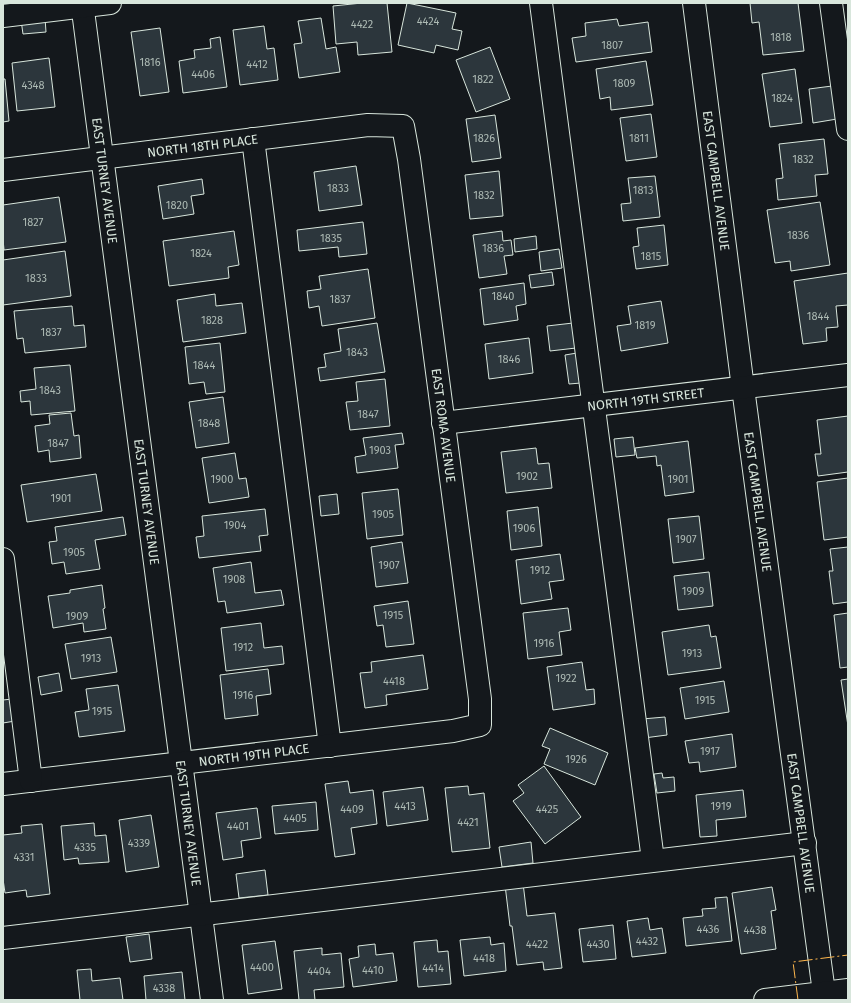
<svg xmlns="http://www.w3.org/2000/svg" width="851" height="1003" viewBox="0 0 851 1003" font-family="'Fira Sans',sans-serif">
<rect width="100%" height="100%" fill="#14181c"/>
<!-- building -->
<g fill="#2c363c" stroke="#d8e6dc">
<polygon points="362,3 387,3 392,52 358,55 357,42 336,44 333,6"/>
<polygon points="407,3 456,13 452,29 462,31 458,50 436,45 434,53 398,45"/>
<polygon points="750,3 798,3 804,51 763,55 759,22 752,23"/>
<polygon points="45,18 46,32 23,34 21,20"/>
<polygon points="321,18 326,49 336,47 340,72 299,78 294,44 302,43 298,21"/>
<polygon points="617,19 619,26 648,22 652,52 576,62 572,38 586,36 585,23"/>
<polygon points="264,26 267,49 274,48 278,80 240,85 233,30"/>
<polygon points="160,28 169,92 140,96 131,32"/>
<polygon points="220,37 227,87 183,93 179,61 195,58 194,50 211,48 210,39"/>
<polygon points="490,47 510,99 476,112 456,60"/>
<polygon points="49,58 55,107 17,111 12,63"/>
<polygon points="646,61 653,105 611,110 610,97 600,99 596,69"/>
<polygon points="795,69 802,123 770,127 762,74"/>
<polygon points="3,79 5,79 9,121 3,122"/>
<polygon points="832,86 837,119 813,123 809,89"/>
<polygon points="651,114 657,157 626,161 620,118"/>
<polygon points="495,115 501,158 472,162 466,119"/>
<polygon points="824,139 828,174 815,175 817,196 778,200 776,179 783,178 779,144"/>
<polygon points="356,166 362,205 319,211 314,172"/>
<polygon points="499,171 503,216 470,219 465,175"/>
<polygon points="655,176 660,217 623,221 621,204 631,203 628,178"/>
<polygon points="202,179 204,194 191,196 194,214 163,219 158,186"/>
<polygon points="59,197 66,242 4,250 3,239 3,205"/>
<polygon points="820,202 830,265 791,271 790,261 775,263 767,210"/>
<polygon points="363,222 367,254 339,257 338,247 299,251 297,230"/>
<polygon points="664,225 668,265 636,269 633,247 639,246 637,228"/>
<polygon points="234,231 239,265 228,267 229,278 169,286 163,241"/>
<polygon points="502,231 503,241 511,240 513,255 504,256 507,274 479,278 473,235"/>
<polygon points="536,236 537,249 515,252 514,239"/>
<polygon points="559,249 562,268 541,271 539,252"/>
<polygon points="65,251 71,296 3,305 3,260"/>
<polygon points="368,269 375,318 322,326 319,306 309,308 307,291 321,289 319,276"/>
<polygon points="552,272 554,285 531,288 529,275"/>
<polygon points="848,273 848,305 836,306 838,327 826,328 827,341 803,344 794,281"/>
<polygon points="524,283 526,304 516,306 518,320 484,325 480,289"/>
<polygon points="215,294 216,306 242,303 246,333 183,342 177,300"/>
<polygon points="661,301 668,343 621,351 617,326 631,324 628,306"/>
<polygon points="72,306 74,326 84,325 86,347 25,353 23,338 17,339 14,311"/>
<polygon points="377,323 385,372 320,381 318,368 326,367 324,354 341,351 338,329"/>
<polygon points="573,323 576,348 550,351 547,326"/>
<polygon points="529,338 533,373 489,379 485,344"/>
<polygon points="220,343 225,392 206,394 204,382 189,384 185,347"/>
<polygon points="577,353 581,383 569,384 565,355"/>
<polygon points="70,365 75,411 31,415 30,401 21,402 20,391 36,389 34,368"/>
<polygon points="385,379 390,426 350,430 346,402 358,401 356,382"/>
<polygon points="223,397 229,443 196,448 189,402"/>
<polygon points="71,413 74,436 79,435 81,458 50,462 49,450 38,452 35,426 50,424 49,415"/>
<polygon points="848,416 848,472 818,476 815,454 821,454 817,420"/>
<polygon points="402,433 404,444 395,445 398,468 357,473 355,457 366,455 363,438"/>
<polygon points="633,437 635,455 616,457 614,439"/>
<polygon points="688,441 694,492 665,496 661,465 657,466 656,456 637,458 635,448"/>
<polygon points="536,448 538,464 549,463 552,488 506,493 501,452"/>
<polygon points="235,453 239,479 246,478 249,497 209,503 202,458"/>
<polygon points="96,474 102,511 27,522 21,485"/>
<polygon points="848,478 848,537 824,540 817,482"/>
<polygon points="398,489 403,535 367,539 362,493"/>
<polygon points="337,494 339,514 321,516 319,496"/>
<polygon points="538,507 542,546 511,550 507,511"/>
<polygon points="265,509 268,535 259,536 261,551 199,558 196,537 204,536 202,516"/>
<polygon points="699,516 704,559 673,563 668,519"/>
<polygon points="123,517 126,535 95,540 100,569 66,574 64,562 52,564 49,542 57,541 55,527"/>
<polygon points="402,542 408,583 376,587 371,547"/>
<polygon points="848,547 848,602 833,604 829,571 833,571 830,549"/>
<polygon points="560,554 564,580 549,582 552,599 521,604 516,560"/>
<polygon points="251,562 255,593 281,590 284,605 227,613 225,601 218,602 213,568"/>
<polygon points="709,572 713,606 678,610 674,576"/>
<polygon points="102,585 105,608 103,609 106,629 84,632 83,623 53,628 48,596 70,593 70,590"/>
<polygon points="408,601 414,644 386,647 383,625 377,626 374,606"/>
<polygon points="568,608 571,630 559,632 562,655 528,659 523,613"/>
<polygon points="848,613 848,667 840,668 834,615"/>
<polygon points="261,623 264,648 282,646 284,664 226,671 221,628"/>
<polygon points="709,625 711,637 716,636 721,668 668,675 662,632"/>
<polygon points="111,637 117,672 71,679 65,644"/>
<polygon points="423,655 428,689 386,695 387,705 365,708 360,673 372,672 371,662"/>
<polygon points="582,662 586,690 594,689 595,704 553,710 547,667"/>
<polygon points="268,669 271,694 256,696 258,715 225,719 220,675"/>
<polygon points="59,673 62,691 41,695 38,677"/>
<polygon points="848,679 848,726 841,680"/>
<polygon points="724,681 729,712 685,719 680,688"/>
<polygon points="118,685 125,731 79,737 75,712 89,710 86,689"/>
<polygon points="12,699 15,721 3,723 3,700"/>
<polygon points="665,717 667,735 644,738 642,719"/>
<polygon points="550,728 608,753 595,785 544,764 550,749 542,746"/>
<polygon points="732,734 736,767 700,772 699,762 689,763 685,741"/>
<polygon points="544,766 581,817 545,844 513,801 524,793 518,785"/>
<polygon points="662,773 663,778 674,777 675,791 657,793 654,774"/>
<polygon points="348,781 350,793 373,790 377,824 351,828 355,854 335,857 325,784"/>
<polygon points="468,786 469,795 484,793 490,848 452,852 445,788"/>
<polygon points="423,787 428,820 387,826 383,792"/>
<polygon points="743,790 746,817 716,820 717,836 700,837 696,795"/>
<polygon points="316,802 318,830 275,834 272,806"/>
<polygon points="257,808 261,838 241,841 243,857 223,860 216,813"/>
<polygon points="151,815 159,867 126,872 119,820"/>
<polygon points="94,823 95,836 106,835 109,862 79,864 78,858 64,860 61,826"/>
<polygon points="42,824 50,894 27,897 26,890 5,893 3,879 3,835 22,833 21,826"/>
<polygon points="531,842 533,863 502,867 499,847"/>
<polygon points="265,870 268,895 239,898 236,874"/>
<polygon points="523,883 527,916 555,913 562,968 544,970 543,962 517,965 512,926 510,926 505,885"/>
<polygon points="772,887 776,910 771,911 776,949 741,954 732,893"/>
<polygon points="727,897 732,941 686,946 683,918 703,916 702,909 716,908 715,898"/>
<polygon points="648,918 650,930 662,928 666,953 632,957 627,921"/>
<polygon points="613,925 616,959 583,962 579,929"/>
<polygon points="149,934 152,959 130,962 126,937"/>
<polygon points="490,937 491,945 504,943 506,971 464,976 460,940"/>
<polygon points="437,940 438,952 448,951 451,984 418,987 414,942"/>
<polygon points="275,941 282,989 248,994 242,945"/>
<polygon points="375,944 376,955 393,953 397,981 353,987 349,959 359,957 358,946"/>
<polygon points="322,948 322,955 341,953 344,987 314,990 315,1000 299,1000 294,951"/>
<polygon points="91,969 92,981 120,978 123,1000 80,1000 77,970"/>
<polygon points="182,972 185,1000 146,1000 144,976"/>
</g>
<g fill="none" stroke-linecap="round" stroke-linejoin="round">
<!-- minor casing -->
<g stroke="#d8e6dc" stroke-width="24">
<g id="minor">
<path id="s1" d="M82 3 212 1000"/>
<polyline points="541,3 653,860"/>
<path id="s2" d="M694 3 743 388 825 1000"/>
<polyline points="831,3 848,129"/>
<polyline points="3,16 110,3"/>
<polyline points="253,139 330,746"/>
<path id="s3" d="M3 170 368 125 403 126 409 159 480 699V725L453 731 3 784"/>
<path id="s4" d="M443 423 848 375"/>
<polyline points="3,559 31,781"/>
<polyline points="3,938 805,843"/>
<polyline points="765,1000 848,990"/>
</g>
</g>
<!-- minor -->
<use href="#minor" stroke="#14181c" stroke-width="22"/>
<!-- power -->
<polyline stroke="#ffb74d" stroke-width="1" stroke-dasharray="14 3 2 3" stroke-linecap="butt" points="798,1000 793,962 848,955"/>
</g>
<g text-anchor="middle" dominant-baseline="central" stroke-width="3" stroke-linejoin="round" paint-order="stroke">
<!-- number labels -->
<g font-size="11" fill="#adbab4">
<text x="428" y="21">4424</text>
<text x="362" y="24">4422</text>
<text x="781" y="37">1818</text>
<text x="612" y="45">1807</text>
<text x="150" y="62">1816</text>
<text x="257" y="64">4412</text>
<text x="203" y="74">4406</text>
<text x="483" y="79">1822</text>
<text x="624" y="83">1809</text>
<text x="33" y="85">4348</text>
<text x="782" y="98">1824</text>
<text x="484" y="138">1826</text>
<text x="639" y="138">1811</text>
<text x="803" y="159">1832</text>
<text x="338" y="188">1833</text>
<text x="643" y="190">1813</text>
<text x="484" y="195">1832</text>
<text x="177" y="205">1820</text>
<text x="33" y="222">1827</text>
<text x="798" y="235">1836</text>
<text x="331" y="238">1835</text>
<text x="493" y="248">1836</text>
<text x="201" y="253">1824</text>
<text x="651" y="256">1815</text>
<text x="36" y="278">1833</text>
<text x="503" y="296">1840</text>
<text x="340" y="299">1837</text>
<text x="818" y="316">1844</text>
<text x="212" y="320">1828</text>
<text x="645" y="325">1819</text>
<text x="51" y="332">1837</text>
<text x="357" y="352">1843</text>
<text x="509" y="359">1846</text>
<text x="204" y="365">1844</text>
<text x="50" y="390">1843</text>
<text x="368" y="414">1847</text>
<text x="209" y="423">1848</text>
<text x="58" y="443">1847</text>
<text x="380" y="450">1903</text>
<text x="527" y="476">1902</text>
<text x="222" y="479">1900</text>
<text x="678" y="479">1901</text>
<text x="61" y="498">1901</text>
<text x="383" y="514">1905</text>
<text x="235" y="525">1904</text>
<text x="524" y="528">1906</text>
<text x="686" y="539">1907</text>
<text x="74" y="552">1905</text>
<text x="389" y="565">1907</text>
<text x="540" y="570">1912</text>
<text x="234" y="579">1908</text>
<text x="693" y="591">1909</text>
<text x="393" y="615">1915</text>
<text x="77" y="616">1909</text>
<text x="544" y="643">1916</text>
<text x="243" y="647">1912</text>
<text x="692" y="653">1913</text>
<text x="91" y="658">1913</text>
<text x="566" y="678">1922</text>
<text x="394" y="681">4418</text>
<text x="243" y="695">1916</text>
<text x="705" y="700">1915</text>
<text x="102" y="711">1915</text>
<text x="710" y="751">1917</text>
<text x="576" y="759">1926</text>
<text x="405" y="806">4413</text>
<text x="721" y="806">1919</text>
<text x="352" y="809">4409</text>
<text x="547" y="809">4425</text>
<text x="295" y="818">4405</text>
<text x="468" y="822">4421</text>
<text x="238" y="826">4401</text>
<text x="139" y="843">4339</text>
<text x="85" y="847">4335</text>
<text x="24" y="857">4331</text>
<text x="708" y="929">4436</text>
<text x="755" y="930">4438</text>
<text x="647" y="941">4432</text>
<text x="537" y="944">4422</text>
<text x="598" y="944">4430</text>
<text x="484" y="958">4418</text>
<text x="262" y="967">4400</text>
<text x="433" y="968">4414</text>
<text x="373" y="970">4410</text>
<text x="319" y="971">4404</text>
<text x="164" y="988">4338</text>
</g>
<!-- street labels -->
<g font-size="13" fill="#d8e6dc" stroke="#14181c">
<text stroke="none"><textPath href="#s3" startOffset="201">NORTH 18TH PLACE</textPath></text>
<text stroke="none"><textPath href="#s1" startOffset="179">EAST TURNEY AVENUE</textPath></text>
<text stroke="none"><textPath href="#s2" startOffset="179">EAST CAMPBELL AVENUE</textPath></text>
<text stroke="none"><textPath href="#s4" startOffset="204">NORTH 19TH STREET</textPath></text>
<text stroke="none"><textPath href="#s3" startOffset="705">EAST ROMA AVENUE</textPath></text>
<text stroke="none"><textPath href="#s1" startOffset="503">EAST TURNEY AVENUE</textPath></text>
<text stroke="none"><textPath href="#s2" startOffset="503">EAST CAMPBELL AVENUE</textPath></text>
<text transform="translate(254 755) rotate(-7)">NORTH 19TH PLACE</text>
<text stroke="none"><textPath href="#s1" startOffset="827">EAST TURNEY AVENUE</textPath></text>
<text stroke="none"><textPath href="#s2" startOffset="827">EAST CAMPBELL AVENUE</textPath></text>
</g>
</g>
<!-- border -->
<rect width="851" height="1003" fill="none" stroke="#d8e6dc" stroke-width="8"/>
</svg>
